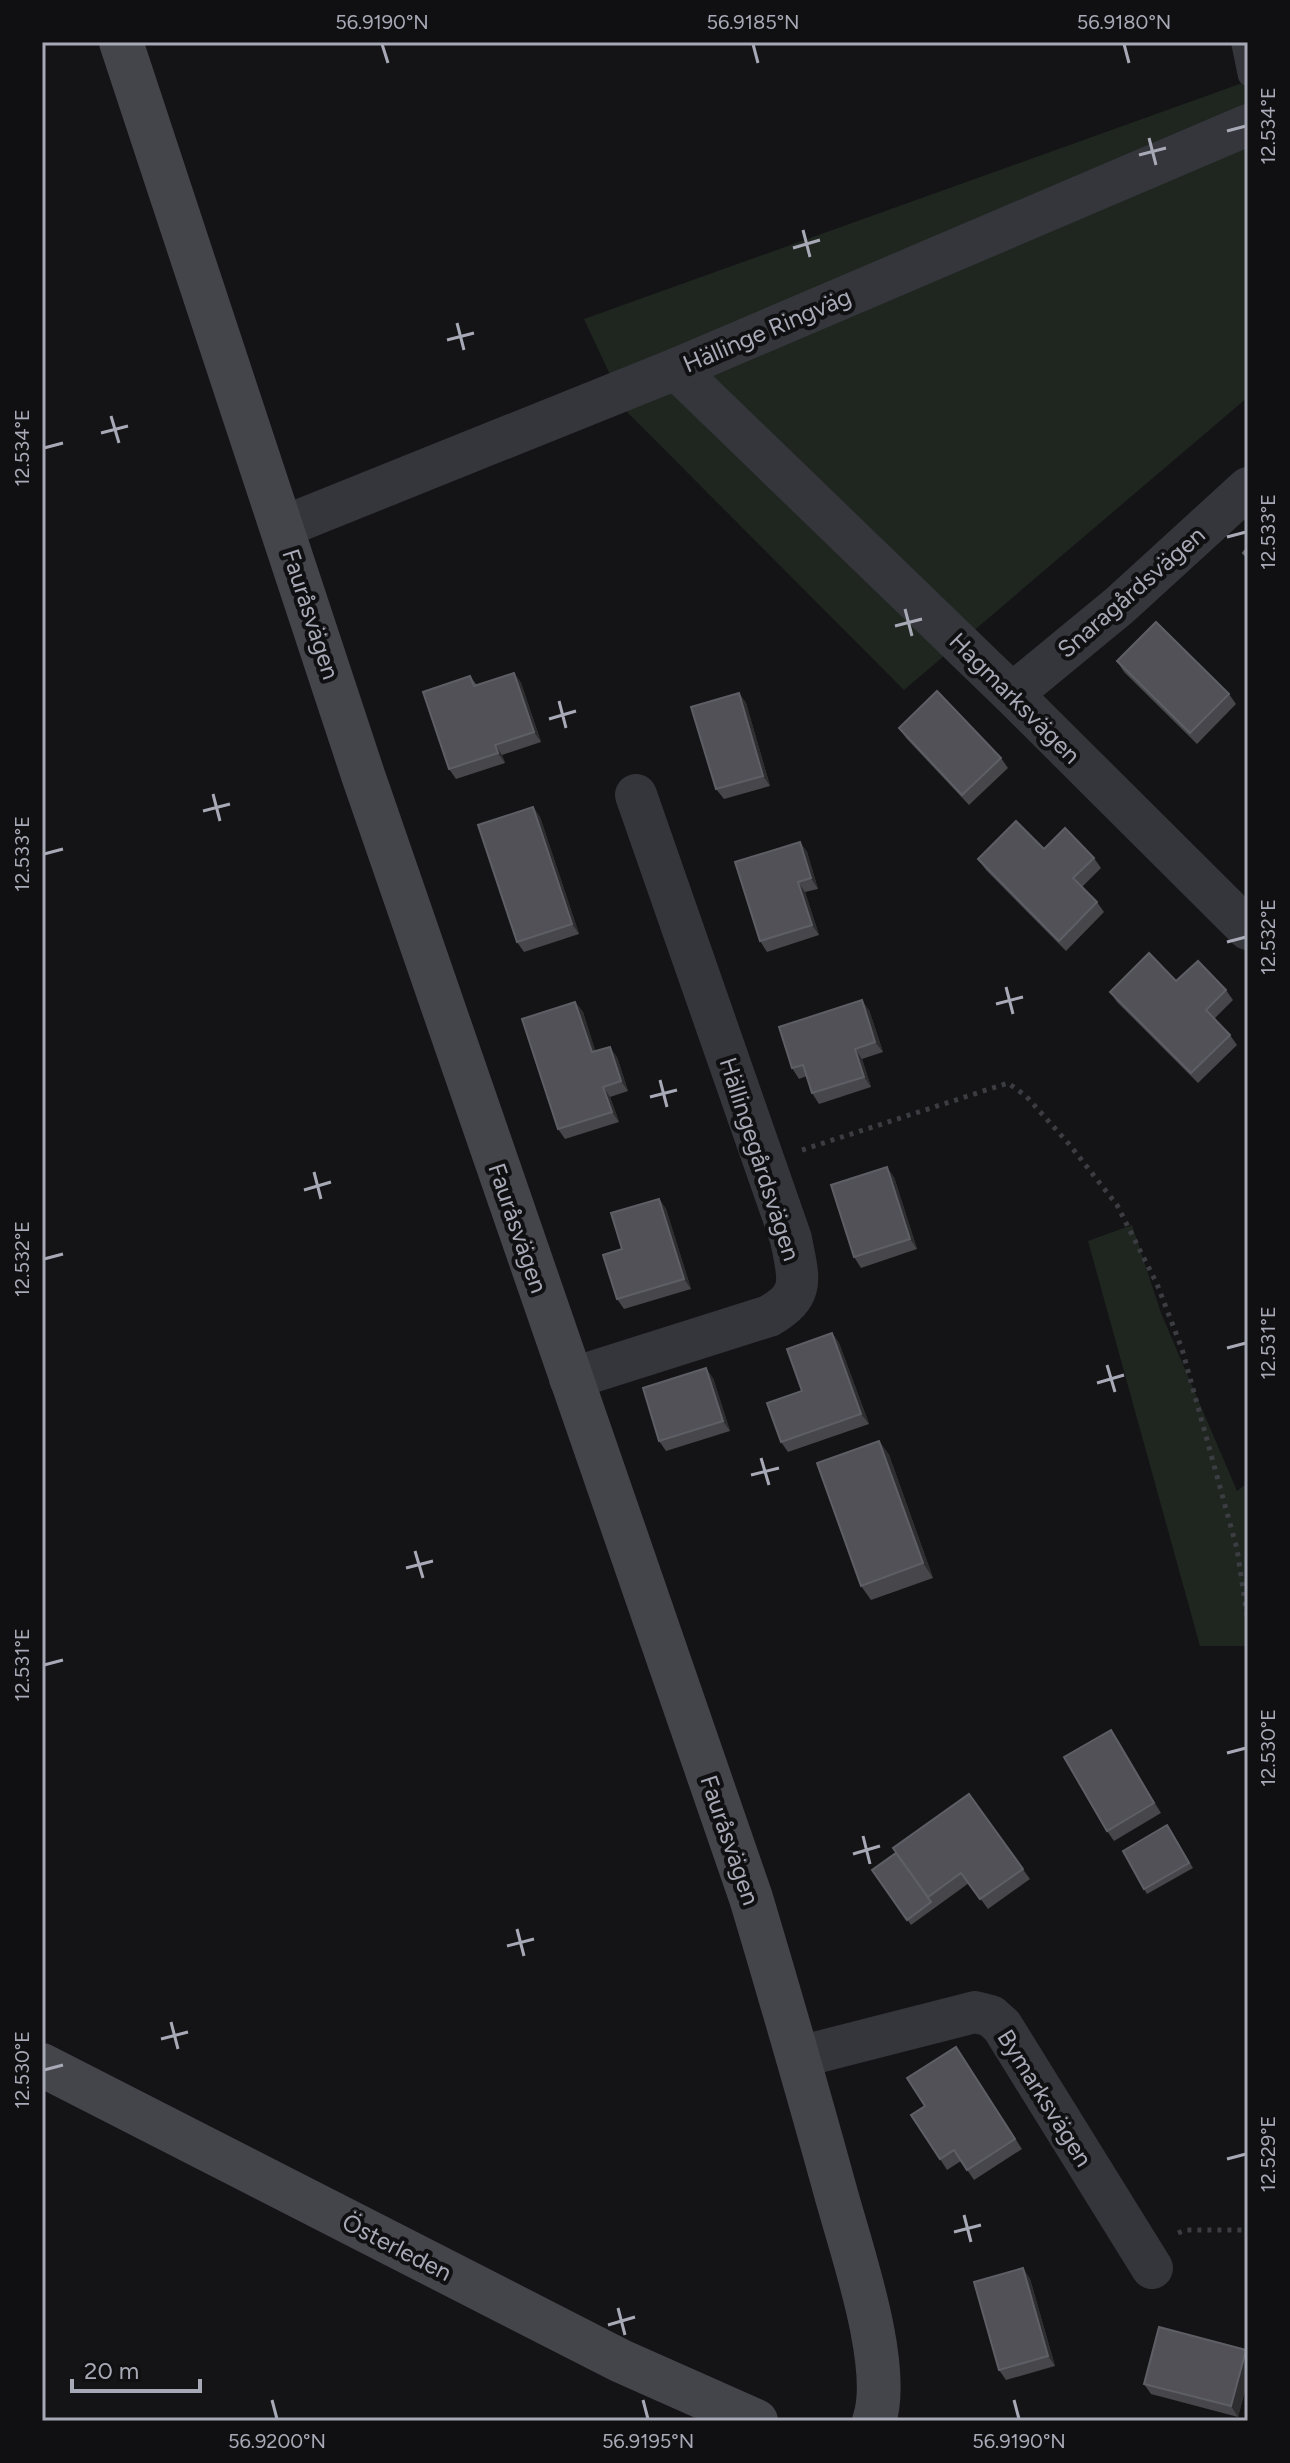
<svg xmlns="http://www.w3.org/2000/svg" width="1290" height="2463" viewBox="0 0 1290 2463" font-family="Figtree,sans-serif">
<rect width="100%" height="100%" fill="#141416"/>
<!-- green -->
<g fill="#1f2620">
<polygon points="1248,81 1248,397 904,690 628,413 584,319"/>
<polygon points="1132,1225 1161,1313 1237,1491 1248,1483 1248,1646 1200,1646 1088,1241"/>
</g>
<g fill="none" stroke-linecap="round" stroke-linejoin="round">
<!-- path -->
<g stroke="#3c3d42" stroke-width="5" stroke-dasharray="4 6" stroke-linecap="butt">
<polyline points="802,1150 1008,1083 1026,1096 1069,1144 1117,1205 1157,1284 1182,1349 1237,1549 1248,1622"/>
<polyline points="1178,2233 1185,2230 1248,2230"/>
</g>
<!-- lane -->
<polyline stroke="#35363b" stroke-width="20" points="1241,42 1248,76"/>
<!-- street -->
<g stroke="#35363b" stroke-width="42">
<polyline points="676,369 1012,694 1248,929"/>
<polyline points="283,527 676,369 1248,125"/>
<polyline points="1012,694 1120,605 1248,488"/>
<path d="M570 1379 769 1316C807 1295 798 1277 791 1239L636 795"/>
<polyline points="799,2057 975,2012 991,2016 1002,2026 1152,2268"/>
</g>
<!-- secondary -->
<g stroke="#44444b" stroke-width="44">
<path d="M121 42 363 775 751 1898C780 1995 808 2092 835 2190 850 2246 893 2367 874 2421"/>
<polyline points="42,2065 621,2361 756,2421"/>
</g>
</g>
<!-- wall -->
<g fill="#46464b">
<polygon points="1117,661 1229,694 1236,704 1197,744 1124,672"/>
<polygon points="514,673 521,683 541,742 502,755 505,763 456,779 449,769 470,676 477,685"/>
<polygon points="739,693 746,703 770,786 724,799 716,789"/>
<polygon points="899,728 1001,758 1008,768 969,805 906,738"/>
<polygon points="533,807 540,817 579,934 524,952 517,942"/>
<polygon points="800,842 807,852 818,889 805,892 819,935 767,952 760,941"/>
<polygon points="1044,849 1094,858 1101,868 1082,887 1097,902 1104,912 1066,951 986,870 978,859"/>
<polygon points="1176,981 1226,990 1233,1000 1214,1019 1230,1035 1237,1045 1198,1083 1117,1002 1110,992"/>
<polygon points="575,1002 583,1012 595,1051 617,1057 628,1091 610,1097 619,1122 565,1139 558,1129"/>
<polygon points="869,1010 883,1052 862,1059 871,1087 819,1104 812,1093 807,1076 799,1079 792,1068"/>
<polygon points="894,1177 917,1249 861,1268 854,1257"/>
<polygon points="659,1199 666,1209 691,1289 624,1309 617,1299 622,1249"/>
<polygon points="832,1333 839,1343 869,1424 788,1452 781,1442 802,1391"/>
<polygon points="713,1378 730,1431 666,1451 659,1441"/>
<polygon points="879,1441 889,1455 933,1578 871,1600 861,1586"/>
<polygon points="1118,1740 1161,1813 1114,1841 1107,1831"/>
<polygon points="969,1794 1030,1879 988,1909 969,1883 911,1925 872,1870 896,1853"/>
<polygon points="1171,1830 1193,1868 1147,1894 1144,1889"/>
<polygon points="956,2047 1022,2149 974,2180 961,2161 947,2170 940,2159 925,2106"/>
<polygon points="1023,2268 1030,2279 1055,2366 1006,2380 999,2370"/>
<polygon points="1246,2350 1248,2353 1248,2379 1238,2417 1151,2394 1144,2384"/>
</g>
<!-- shaded-wall -->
<g fill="#2e2e31">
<polygon points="514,673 521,683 541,742 534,732"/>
<polygon points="739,693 746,703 770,786 763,776"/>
<polygon points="495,745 502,755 505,763 498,753"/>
<polygon points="533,807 540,817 579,934 572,924"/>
<polygon points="800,842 807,852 818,889 811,878"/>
<polygon points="798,882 805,892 819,935 812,925"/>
<polygon points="862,1000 869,1010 883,1052 875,1042"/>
<polygon points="575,1002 583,1012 599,1062 592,1052"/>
<polygon points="610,1047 617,1057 628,1091 621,1081"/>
<polygon points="855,1049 862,1059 871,1087 864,1077"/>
<polygon points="603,1087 610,1097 619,1122 612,1112"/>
<polygon points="887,1167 894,1177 917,1249 910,1239"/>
<polygon points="659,1199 666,1209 691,1289 684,1279"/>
<polygon points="832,1333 839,1343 869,1424 861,1414"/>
<polygon points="706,1368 713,1378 730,1431 723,1421"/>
<polygon points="879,1441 889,1455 933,1578 923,1563"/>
<polygon points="1111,1730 1118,1740 1161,1813 1154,1803"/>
<polygon points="1023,2268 1030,2279 1055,2366 1048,2356"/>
<polygon points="1246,2350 1248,2353 1248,2379 1238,2417 1231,2406"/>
</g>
<!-- building -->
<g fill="#515157" stroke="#5e5f66" stroke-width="2">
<polygon points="1248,547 1248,558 1243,553"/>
<polygon points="1156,622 1229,694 1190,733 1117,661"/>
<polygon points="514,673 534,732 495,745 498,753 449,769 423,692 470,676 474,686"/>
<polygon points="937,691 1001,758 962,795 899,728"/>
<polygon points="739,693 763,776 716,789 691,707"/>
<polygon points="533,807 572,924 517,942 478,825"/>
<polygon points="1016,821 1044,849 1065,828 1094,858 1073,878 1097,902 1059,941 978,859"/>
<polygon points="800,842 811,878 798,882 812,925 760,941 735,862"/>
<polygon points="1149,953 1176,981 1198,961 1226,990 1206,1010 1230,1035 1191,1073 1110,992"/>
<polygon points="862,1000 875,1042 855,1049 864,1077 812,1093 803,1065 792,1068 779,1027"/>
<polygon points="575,1002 592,1052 610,1047 621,1081 603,1087 612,1112 558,1129 522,1019"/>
<polygon points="887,1167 910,1239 854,1257 831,1185"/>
<polygon points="659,1199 684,1279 617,1299 603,1255 622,1249 611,1213"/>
<polygon points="832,1333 861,1414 781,1442 767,1403 802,1391 787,1349"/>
<polygon points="706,1368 723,1421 659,1441 643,1388"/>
<polygon points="879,1441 923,1563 861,1586 817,1463"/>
<polygon points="1111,1730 1154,1803 1107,1831 1064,1757"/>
<polygon points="969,1794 1023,1869 980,1899 961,1873 928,1897 893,1848"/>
<polygon points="1167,1825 1189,1863 1144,1889 1123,1851"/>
<polygon points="896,1853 931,1902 907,1920 872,1870"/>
<polygon points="956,2047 1015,2139 967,2170 954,2150 940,2159 911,2115 925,2106 907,2078"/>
<polygon points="1023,2268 1048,2356 999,2370 974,2282"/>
<polygon points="1159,2327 1246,2350 1231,2406 1144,2384"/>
</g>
<!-- ticks -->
<path fill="none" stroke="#a7aab6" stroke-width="3" d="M382 44 388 63M753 44 758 63M1124 44 1129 63M1227 131 1246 126M1149 138 1156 165M1139 155 1166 148M803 230 810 257M793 248 820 240M457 323 464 350M447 340 474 333M111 416 119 443M101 433 128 426M44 448 63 443M1227 537 1246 532M905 609 912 636M895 626 922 619M559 701 566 728M549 719 576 711M213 794 220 821M203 811 230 804M44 854 63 849M1227 942 1246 937M1006 987 1013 1014M996 1004 1023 997M660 1080 667 1107M650 1097 677 1090M314 1172 321 1199M304 1190 331 1182M44 1259 63 1254M1227 1348 1246 1343M1107 1365 1115 1392M1097 1383 1124 1375M761 1458 769 1485M751 1475 779 1468M415 1551 423 1578M406 1568 433 1561M44 1665 63 1660M1227 1753 1246 1748M863 1836 870 1864M853 1854 880 1846M517 1929 524 1956M507 1946 534 1939M171 2022 178 2049M161 2039 188 2032M44 2070 63 2065M1227 2159 1246 2154M964 2215 971 2242M954 2232 981 2225M618 2308 625 2335M608 2325 635 2317M272 2400 277 2419M643 2400 648 2419M1014 2400 1019 2419"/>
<g text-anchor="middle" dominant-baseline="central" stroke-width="8" stroke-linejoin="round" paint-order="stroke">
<!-- street labels -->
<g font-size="24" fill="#a7aab6" stroke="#100f11">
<text transform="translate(767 330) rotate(-23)">Hällinge Ringväg</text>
<text transform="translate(1131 592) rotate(-41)">Snaragårdsvägen</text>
<text transform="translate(311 614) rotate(72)">Fauråsvägen</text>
<text transform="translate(1015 698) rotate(45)">Hagmarksvägen</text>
<text transform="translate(760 1159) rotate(72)">Hällingegårdsvägen</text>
<text transform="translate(518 1228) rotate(71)">Fauråsvägen</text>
<text transform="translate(730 1840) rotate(71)">Fauråsvägen</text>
<text transform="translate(1045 2098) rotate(58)">Bymarksvägen</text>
<text transform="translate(397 2247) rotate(27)">Österleden</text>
</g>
</g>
<!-- border -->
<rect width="1290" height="2463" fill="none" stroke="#100f11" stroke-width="88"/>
<!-- scale -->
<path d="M72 2379v12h128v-12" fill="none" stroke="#a7aab6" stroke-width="4"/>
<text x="84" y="2379" font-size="24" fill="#a7aab6" stroke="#100f11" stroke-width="6" paint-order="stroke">20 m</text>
<rect x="44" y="44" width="1202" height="2375" fill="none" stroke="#a7aab6" stroke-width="3"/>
<g font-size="20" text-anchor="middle" fill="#a7aab6">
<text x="382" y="29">56.9190°N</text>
<text x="753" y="29">56.9185°N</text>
<text x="1124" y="29">56.9180°N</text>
<text transform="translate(1268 126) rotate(-90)" y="7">12.534°E</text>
<text transform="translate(22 448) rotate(-90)" y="7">12.534°E</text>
<text transform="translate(1268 532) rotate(-90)" y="7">12.533°E</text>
<text transform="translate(22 854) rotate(-90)" y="7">12.533°E</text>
<text transform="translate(1268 937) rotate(-90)" y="7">12.532°E</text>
<text transform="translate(22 1259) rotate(-90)" y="7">12.532°E</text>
<text transform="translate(1268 1343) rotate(-90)" y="7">12.531°E</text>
<text transform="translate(22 1665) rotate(-90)" y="7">12.531°E</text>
<text transform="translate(1268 1748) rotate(-90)" y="7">12.530°E</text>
<text transform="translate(22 2070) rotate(-90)" y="7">12.530°E</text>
<text transform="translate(1268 2154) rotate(-90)" y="7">12.529°E</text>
<text x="277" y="2448">56.9200°N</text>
<text x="648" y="2448">56.9195°N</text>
<text x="1019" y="2448">56.9190°N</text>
</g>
</svg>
